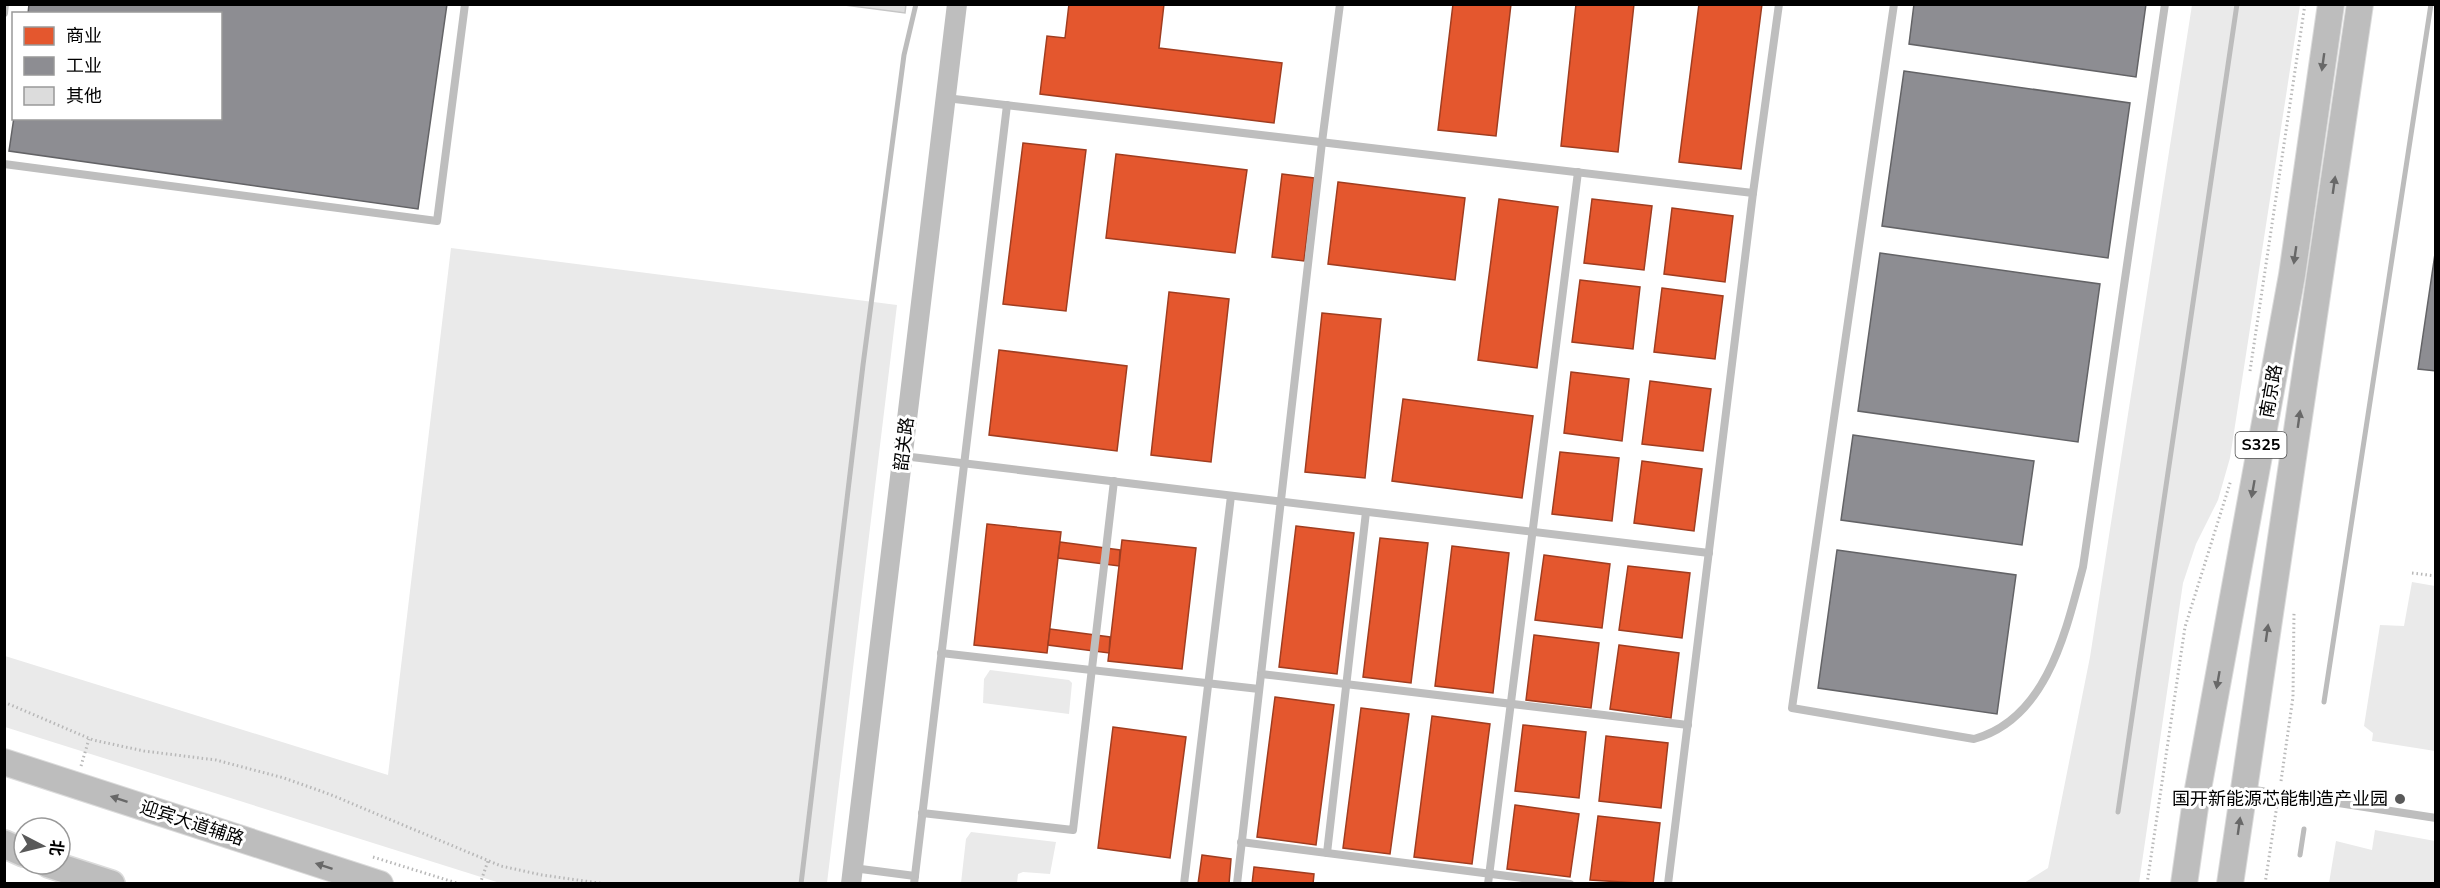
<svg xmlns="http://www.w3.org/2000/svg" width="2440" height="888" viewBox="0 0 2440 888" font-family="'Nunito Sans','Noto Sans SC',sans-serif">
<rect width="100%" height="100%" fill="#fff"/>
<!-- green -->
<g fill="#eaeaea">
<polygon points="2192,5 2300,5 2230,458 2218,500 2196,544 2183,583 2139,883 2024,883 2048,868 2090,657"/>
<polygon points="451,248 897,305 827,883 500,883 5,727 5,656 388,775"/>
<polygon points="2412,582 2435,586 2435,751 2372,741 2373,733 2364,726 2380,625 2404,626"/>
<polygon points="990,670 1069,680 1072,683 1069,714 983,703 984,679"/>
<polygon points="2375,830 2435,841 2435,883 2329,883 2336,841 2372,850"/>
<polygon points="971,832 1056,842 1050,874 1023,872 1018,874 1017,883 961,883 966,839"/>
</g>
<!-- shops -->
<g fill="#e4572e" stroke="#a03d20" stroke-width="1.5">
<polygon points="1069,4 1164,4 1159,48 1282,63 1274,123 1040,94 1047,36 1065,38"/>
<polygon points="1453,4 1511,4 1496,136 1438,130"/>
<polygon points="1576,4 1634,4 1618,152 1561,146"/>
<polygon points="1699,4 1762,4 1741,169 1679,162"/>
<polygon points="1023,143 1086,150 1066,311 1003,304"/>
<polygon points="1116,154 1247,170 1235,253 1106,238"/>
<polygon points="1282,174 1314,178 1304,261 1272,257"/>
<polygon points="1338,182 1465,198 1455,280 1328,264"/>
<polygon points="1499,199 1558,207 1537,368 1478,360"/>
<polygon points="1592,199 1652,206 1644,270 1584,263"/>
<polygon points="1672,208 1733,216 1725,282 1664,274"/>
<polygon points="1580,280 1640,287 1633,349 1572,342"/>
<polygon points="1662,288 1723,296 1715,359 1654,352"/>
<polygon points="1169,292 1229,299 1211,462 1151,455"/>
<polygon points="1322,313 1381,319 1365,478 1305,472"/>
<polygon points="999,350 1127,366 1117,451 989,435"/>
<polygon points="1571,372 1629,379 1622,441 1564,433"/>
<polygon points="1650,381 1711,389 1703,451 1642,444"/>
<polygon points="1403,399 1533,416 1522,498 1392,481"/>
<polygon points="1560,452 1619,458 1612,521 1552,514"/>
<polygon points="1642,461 1702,469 1694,531 1634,523"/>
<polygon points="987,524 1061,532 1047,653 974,645"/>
<polygon points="1296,526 1354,533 1337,674 1279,667"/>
<polygon points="1380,538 1428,543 1411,683 1363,677"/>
<polygon points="1122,540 1196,548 1182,669 1108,661"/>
<polygon points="1060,542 1120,550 1119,566 1058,558"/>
<polygon points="1452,546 1509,553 1493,693 1435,686"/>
<polygon points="1544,555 1610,564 1602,628 1535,620"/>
<polygon points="1628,566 1690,573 1682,638 1619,630"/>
<polygon points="1050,629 1110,637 1109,653 1048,645"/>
<polygon points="1534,635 1599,643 1591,708 1526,700"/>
<polygon points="1619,645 1679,653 1671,718 1610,709"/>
<polygon points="1275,697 1334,705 1316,845 1257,837"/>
<polygon points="1361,708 1409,714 1390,854 1343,848"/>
<polygon points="1432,716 1490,724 1472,864 1414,857"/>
<polygon points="1523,725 1586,732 1579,798 1515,791"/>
<polygon points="1113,727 1186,737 1170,858 1098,848"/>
<polygon points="1606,736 1668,743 1661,808 1599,801"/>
<polygon points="1515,805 1579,814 1570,877 1507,869"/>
<polygon points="1598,816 1660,823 1653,884 1590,880"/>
<polygon points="1202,855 1231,859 1229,884 1198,884"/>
<polygon points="1254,867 1314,874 1313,884 1252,884"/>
</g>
<!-- industry -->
<g fill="#8d8d92" stroke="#636366" stroke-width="1.5">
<polygon points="29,4 447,4 418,209 9,151 14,117 220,118 220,14 28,14"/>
<polygon points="1914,4 2146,4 2136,77 1909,44"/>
<polygon points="1904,71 2130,103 2108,258 1882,226"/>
<polygon points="2436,247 2436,371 2418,369"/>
<polygon points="1880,253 2100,284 2078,442 1858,411"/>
<polygon points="1853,435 2034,461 2022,545 1841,520"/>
<polygon points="1837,550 2016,575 1997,714 1818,688"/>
</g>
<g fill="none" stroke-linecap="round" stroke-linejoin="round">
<!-- stream -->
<g stroke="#bcbcbc" stroke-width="5">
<polyline points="2324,702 2431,4"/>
<polyline points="2118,812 2237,4"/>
<polyline points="2300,855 2304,829"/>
<polyline points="801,884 863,365 904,55 916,4"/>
</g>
</g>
<!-- building -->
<polygon fill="#dcdcdc" stroke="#c5c5c5" stroke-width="1.5" points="837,4 906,4 905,13"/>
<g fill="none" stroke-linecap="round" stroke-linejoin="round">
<!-- primary casing -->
<g stroke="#dbdbdb" stroke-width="28">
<g id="primary">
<polyline points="4,762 380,884"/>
<polyline points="2184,884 2196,800 2292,275 2331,4"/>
<polyline points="2230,884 2360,4"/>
</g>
</g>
<!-- trunk casing -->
<g stroke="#dbdbdb" stroke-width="30">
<g id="trunk">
<polyline points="4,844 24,853"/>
<polyline points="49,864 111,884"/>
</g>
</g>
<!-- path -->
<g stroke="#b8b8b8" stroke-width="3" stroke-dasharray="1.5 3" stroke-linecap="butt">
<polyline points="2250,371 2305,4"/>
<polyline points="2412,573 2436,576"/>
<polyline points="4,702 93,740 144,751 216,760 284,778 329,794 501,866 542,875 606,884"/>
<polyline points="81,766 89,739"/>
<polyline points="2281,781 2293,697 2294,611"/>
<polyline points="373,857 460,884"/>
<polyline points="480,884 488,861"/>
<polyline points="2147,884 2185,627 2231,480"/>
<polyline points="2265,884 2277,805"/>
</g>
<!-- service -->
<g stroke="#bebebe" stroke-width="8">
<path d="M1894 4 1792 708 1974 739C2047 719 2066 631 2083 567L2165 4"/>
<polyline points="4,13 5,4"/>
<polyline points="946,98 1753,193"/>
<polyline points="4,164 437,221 465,4"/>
<polyline points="903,456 1709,553"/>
<polyline points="941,653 1259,689"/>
<polyline points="1261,674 1688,725"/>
<polyline points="2248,789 2436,818"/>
<polyline points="922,813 1073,830 1114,481"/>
<polyline points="1241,842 1570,884"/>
<polyline points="1327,853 1366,512"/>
<polyline points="853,868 915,876"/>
<polyline points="914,884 1007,105"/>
<polyline points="1184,884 1231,496"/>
<polyline points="1237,884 1322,142 1340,4"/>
<polyline points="1488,884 1578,172"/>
<polyline points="1668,884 1753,193 1779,4"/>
</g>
<!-- tertiary -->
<polyline stroke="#bebebe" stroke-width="20" points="851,884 957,4"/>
<!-- primary -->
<use href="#primary" stroke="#bdbdbd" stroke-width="26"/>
<!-- trunk -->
<use href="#trunk" stroke="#bdbdbd" stroke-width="27"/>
</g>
<!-- one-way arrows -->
<defs><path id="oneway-solid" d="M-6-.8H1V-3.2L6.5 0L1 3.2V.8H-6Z" transform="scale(1.5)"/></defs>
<g fill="#686868">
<use href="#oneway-solid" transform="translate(2323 62) rotate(98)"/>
<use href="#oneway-solid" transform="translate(2334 185) rotate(-82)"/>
<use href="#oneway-solid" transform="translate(2295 255) rotate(98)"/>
<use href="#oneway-solid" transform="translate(2299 419) rotate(-82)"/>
<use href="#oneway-solid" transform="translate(2253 489) rotate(100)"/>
<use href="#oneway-solid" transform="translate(2267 633) rotate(-82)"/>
<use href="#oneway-solid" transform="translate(2218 680) rotate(100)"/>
<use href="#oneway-solid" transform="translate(119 799) rotate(-162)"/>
<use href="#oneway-solid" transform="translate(2239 826) rotate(-82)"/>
<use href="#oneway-solid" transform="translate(324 866) rotate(-162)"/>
</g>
<!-- markers -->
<circle fill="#595959" stroke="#fff" stroke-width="2" cx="2400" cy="799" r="6"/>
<g text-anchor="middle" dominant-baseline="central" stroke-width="6" stroke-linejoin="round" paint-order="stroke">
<!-- shield labels -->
<rect fill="#fff" stroke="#4c4c4c" stroke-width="1.5" x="2235.5" y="432" width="51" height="26" rx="4.5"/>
<g font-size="16" font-weight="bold" fill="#000">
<text x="2261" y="445">S325</text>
</g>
<!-- street labels -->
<g font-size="18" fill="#000" stroke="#fff">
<text transform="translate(2271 391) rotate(-80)">南京路</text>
<text transform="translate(904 444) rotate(-83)">韶关路</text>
<text transform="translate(192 823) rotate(18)">迎宾大道辅路</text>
</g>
<!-- poi labels -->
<g font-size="18" fill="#000" stroke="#fff" text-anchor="end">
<text x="2388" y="799">国开新能源芯能制造产业园</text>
</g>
</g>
<!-- border -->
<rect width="2440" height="888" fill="none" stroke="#000000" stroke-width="12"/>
<!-- legend -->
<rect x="12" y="12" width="210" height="108" fill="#ffffff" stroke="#999999" stroke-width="1.5"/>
<rect x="24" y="27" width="30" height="18" fill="#e4572e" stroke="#999999" stroke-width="1.5"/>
<text x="66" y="42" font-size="18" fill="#000000">商业</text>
<rect x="24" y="57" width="30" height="18" fill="#8d8d92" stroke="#999999" stroke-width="1.5"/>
<text x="66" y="72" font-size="18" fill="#000000">工业</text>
<rect x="24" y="87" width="30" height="18" fill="#dcdcdc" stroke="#999999" stroke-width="1.5"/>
<text x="66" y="102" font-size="18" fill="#000000">其他</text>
<!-- north arrow -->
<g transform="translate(42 846) rotate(97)"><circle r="28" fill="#ffffff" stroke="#999999" stroke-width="1.5"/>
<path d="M0-4.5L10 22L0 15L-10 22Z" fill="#595959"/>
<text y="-9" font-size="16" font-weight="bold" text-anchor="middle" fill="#000000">北</text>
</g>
</svg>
